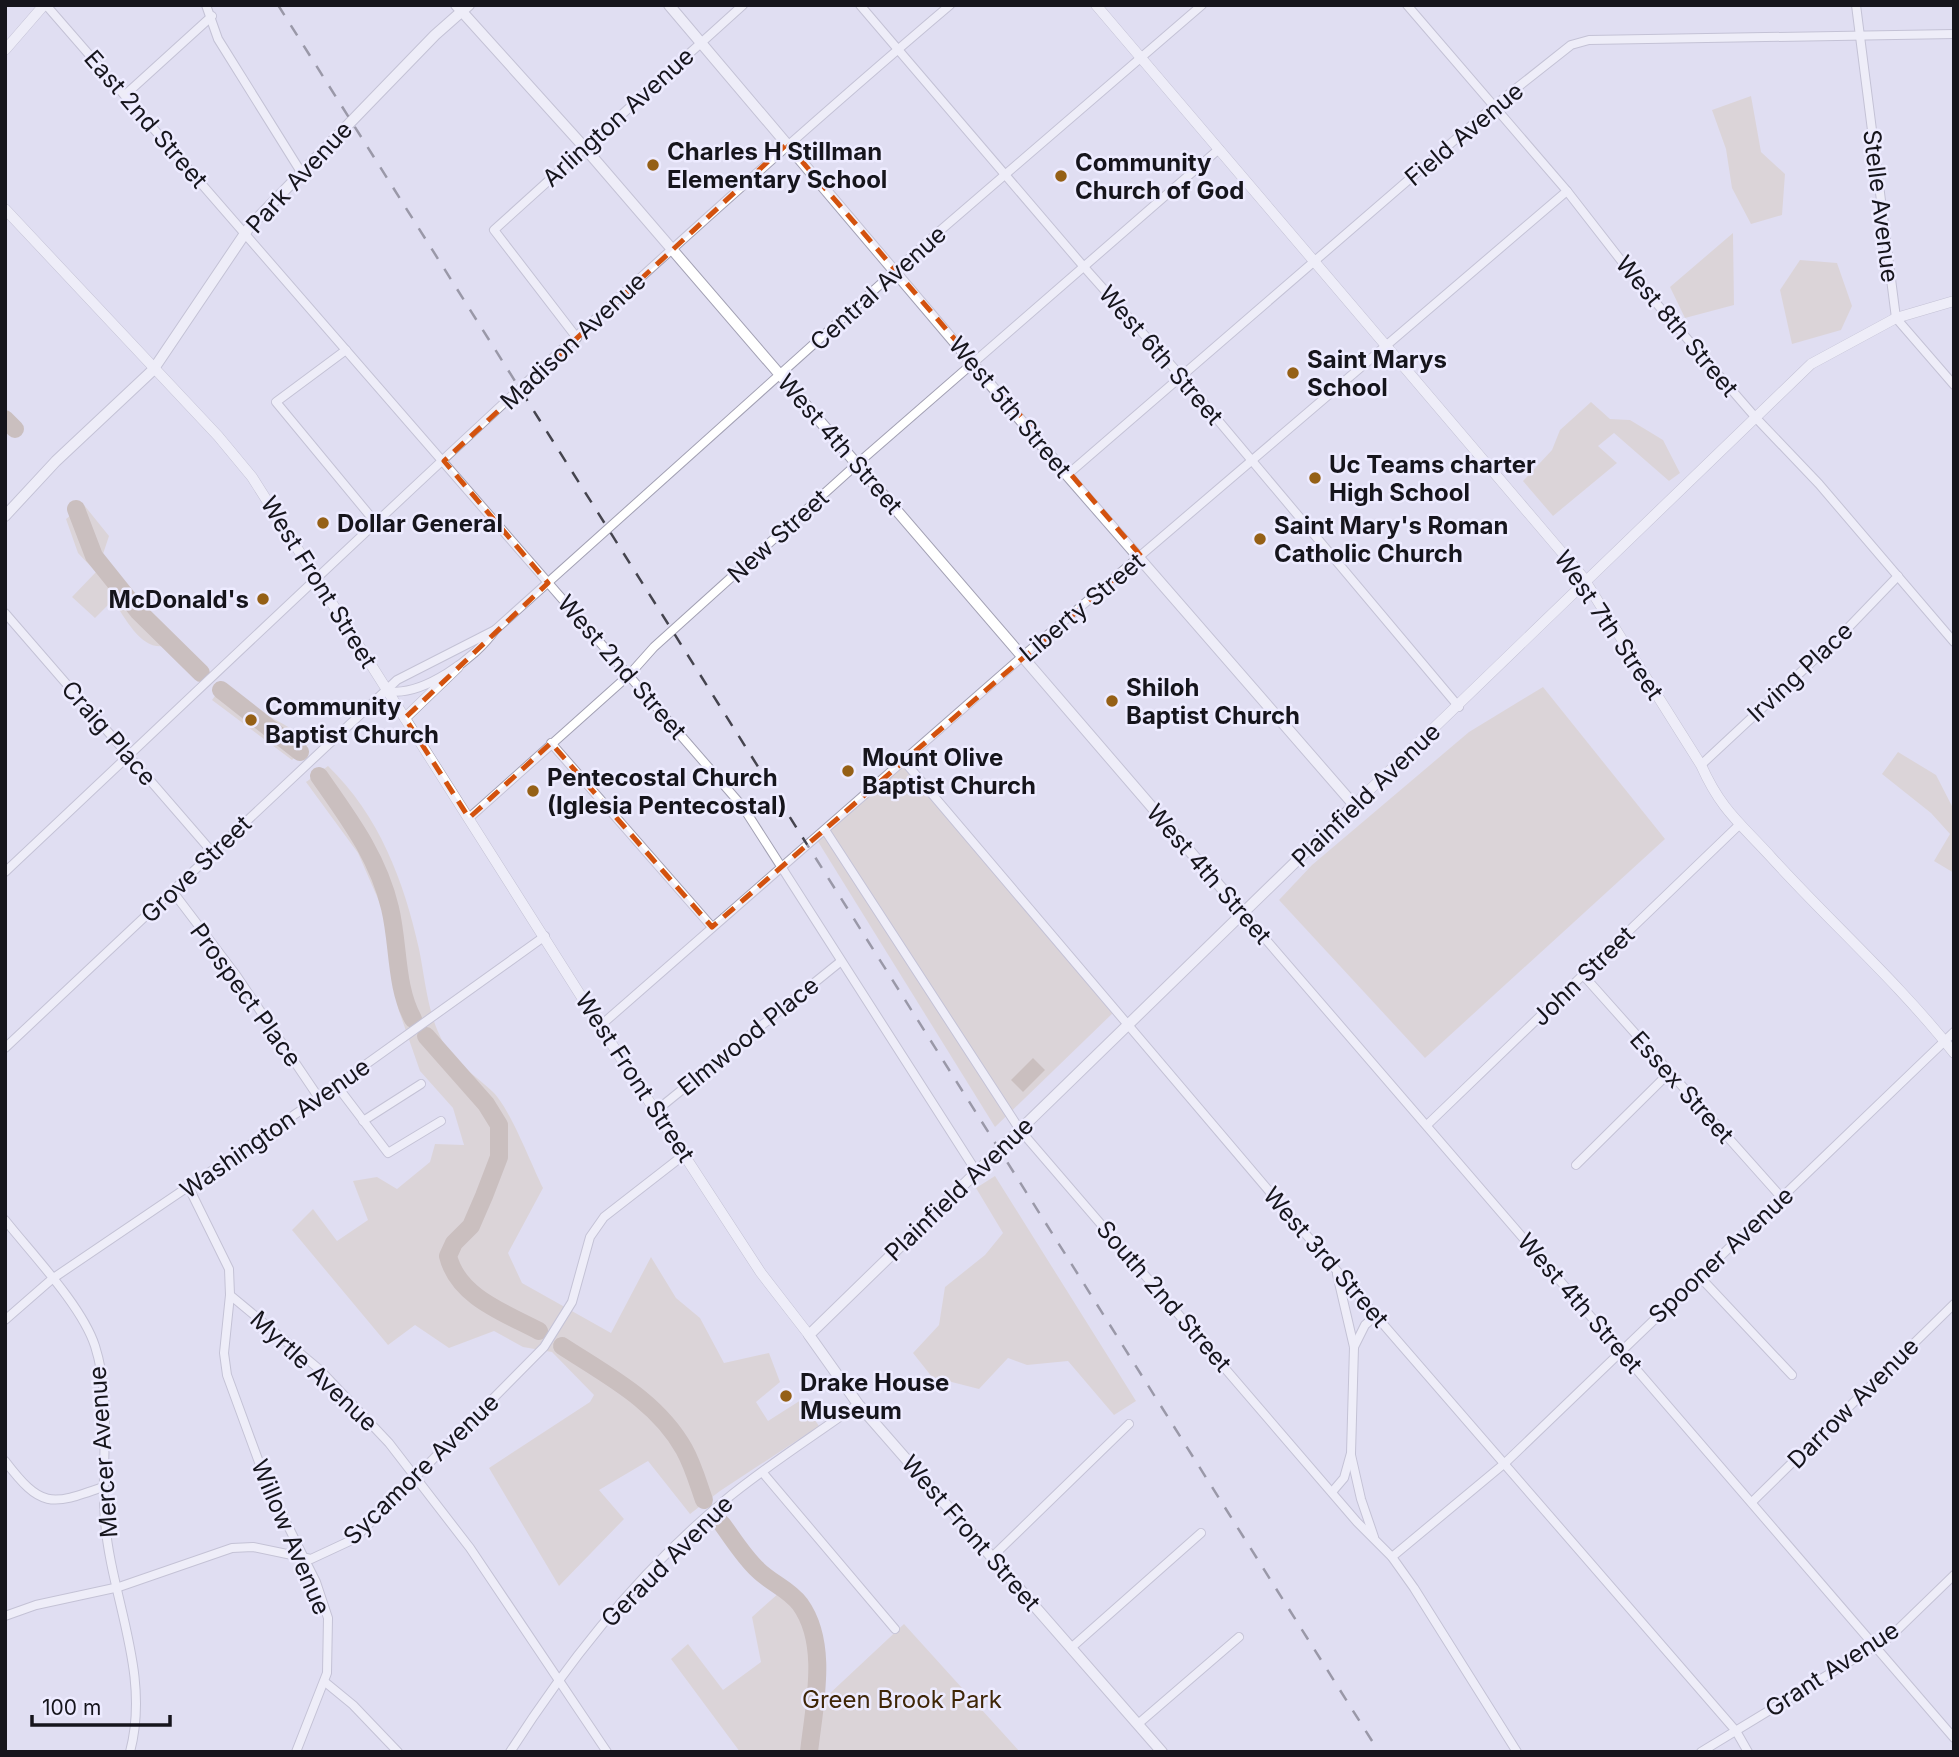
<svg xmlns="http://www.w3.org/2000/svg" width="1959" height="1757" viewBox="0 0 1959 1757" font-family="Inter,sans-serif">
<rect width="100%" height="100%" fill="#e0def2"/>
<!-- green -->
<g fill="#d6c8b9">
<polygon points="1751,96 1761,152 1785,174 1782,215 1751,224 1732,188 1726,149 1712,110"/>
<polygon points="1733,233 1734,305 1685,318 1670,287"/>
<polygon points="1800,260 1837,263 1852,306 1841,330 1792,344 1780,290"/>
<polygon points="1591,402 1610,419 1630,420 1663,440 1680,473 1669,481 1614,433 1598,446 1617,463 1553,516 1523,481 1552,450 1560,430"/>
<path d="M84 505 109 536 102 557 177 641C146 660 129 624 113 600L95 618 72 597 96 572 78 553 66 519Z"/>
<path d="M222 686C250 708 282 721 311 742L292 760 212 700Z"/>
<polygon points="1543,687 1665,839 1425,1058 1279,900 1312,865 1469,732"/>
<polygon points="1898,752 1936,775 1954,810 1954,873 1934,861 1950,834 1931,813 1882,774"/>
<polygon points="904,765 1116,1010 995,1127 817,840"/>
<path d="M328 766C379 815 404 881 419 949 425 978 427 1009 440 1036 451 1062 475 1074 494 1093 511 1111 531 1164 543 1188L508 1253 522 1283 611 1333 651 1257 676 1298 700 1318 724 1363 769 1353 780 1382 756 1402 768 1421 801 1400 819 1426 720 1491 690 1514 648 1461 599 1490 624 1519 559 1586 489 1468 590 1402 594 1395 552 1352 523 1347 494 1331 449 1348 415 1325 388 1345 292 1230 313 1209 337 1241 368 1220 353 1181 377 1177 397 1189 430 1162 435 1144 464 1145 453 1108 420 1071 398 1008 382 908 358 853 306 782Z"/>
<polygon points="995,1176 1136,1401 1114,1415 1068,1361 1027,1365 1008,1358 979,1389 932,1377 913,1353 939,1325 945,1287 985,1255 1003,1233 976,1188"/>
<polygon points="788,1585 819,1621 823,1688 827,1696 904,1624 1020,1752 740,1752 671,1659 688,1644 723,1690 761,1662 752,1617"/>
</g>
<!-- water -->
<polygon fill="#af9982" points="1033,1058 1045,1070 1023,1092 1011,1080"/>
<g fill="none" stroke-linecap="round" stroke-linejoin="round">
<!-- river -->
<g stroke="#af9982" stroke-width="18">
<polyline points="5,419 15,429"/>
<polyline points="76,509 94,556 138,611 201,673"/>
<polyline points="221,690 300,752"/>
<path d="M319 776C349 819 378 857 390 908 399 945 395 986 413 1019"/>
<path d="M426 1036 486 1104 499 1125V1157L484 1196 471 1226 454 1243 448 1256C458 1297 505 1313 539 1331"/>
<path d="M562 1346C608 1376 657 1401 684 1449 693 1465 698 1483 704 1500"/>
<path d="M722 1524C733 1539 744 1557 758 1570 771 1583 789 1589 800 1604 829 1644 814 1706 809 1752"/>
</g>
<!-- minor casing -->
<g stroke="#a2a0b3" stroke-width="10">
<g id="minor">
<polyline points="46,5 743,807 976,1171"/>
<polyline points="206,5 218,39 301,172"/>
<polyline points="860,5 1084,267 1180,375 1459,707"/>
<polyline points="1407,5 1567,191 1637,281 1756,418 1819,484 1954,642"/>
<polyline points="1856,5 1896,318 1954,385"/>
<polyline points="125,95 212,16"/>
<polyline points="577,338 494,230 743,5"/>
<polyline points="346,350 276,402 376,523"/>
<polyline points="1067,475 1494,106 1571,45 1589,40 1954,34"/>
<polyline points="5,613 213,853"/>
<path d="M388 691C422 697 476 658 495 630L942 229 1202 5"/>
<polyline points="551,743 712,927"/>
<polyline points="904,761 1337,1271 1736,1731 1748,1752"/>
<polyline points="1701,765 1846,630 1898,576"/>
<polyline points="469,818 629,675 654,647 857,464 1219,149"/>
<polyline points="825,830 1020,1130 1357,1522 1392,1557 1414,1588 1517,1752"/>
<path d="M5 872C317 579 624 282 950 5"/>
<polyline points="173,892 236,975 319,1098"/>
<polyline points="1243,913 1954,1738"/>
<polyline points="1584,976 1782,1198"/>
<polyline points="600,1026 1023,656 1567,191"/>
<polyline points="5,1048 397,680 495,630"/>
<polyline points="337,1086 388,1153 441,1121"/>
<polyline points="657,1110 840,962"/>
<polyline points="363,1121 421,1084"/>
<polyline points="1427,1125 1738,826"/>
<polyline points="1576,1165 1669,1073"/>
<polyline points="189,1188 229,1269 230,1295 319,1369 389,1443 470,1548 607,1752"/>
<path d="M5 1220C32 1254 82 1306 95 1346 113 1402 100 1463 105 1521 111 1598 151 1673 130 1752"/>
<polyline points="1699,1276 1792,1375"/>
<polyline points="230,1295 224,1353 227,1375 267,1484 316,1582 328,1618 327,1673 296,1752"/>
<polyline points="5,1320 52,1279 319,1098 545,936"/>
<polyline points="1354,1347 1365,1325 1376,1315"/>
<polyline points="1351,1455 1361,1499 1374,1537"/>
<path d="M5 1461C41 1508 50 1506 103 1487"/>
<polyline points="763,1473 895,1629"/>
<polyline points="1332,1492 1344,1478 1351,1453 1354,1347 1337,1274"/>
<polyline points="1752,1502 1954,1304"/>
<polyline points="992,1557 1129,1424"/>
<polyline points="1392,1557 1505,1463 1954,1032"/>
<polyline points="5,1616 36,1605 119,1587 232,1548 253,1547 311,1559 354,1539 544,1347 572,1302 590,1237 604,1217 685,1154"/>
<polyline points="1071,1648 1201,1533"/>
<polyline points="325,1682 353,1705 398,1752"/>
<polyline points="1138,1724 1239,1637"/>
<path d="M510 1752C569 1660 640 1571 724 1501 766 1466 814 1436 858 1404"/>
<polyline points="1701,1752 1890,1637 1954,1575"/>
</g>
</g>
<!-- tertiary casing -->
<g stroke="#a2a0b3" stroke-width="11">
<g id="tertiary">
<path d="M1096 5 1582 576 1701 765C1721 810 1740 823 1771 857 1831 923 1899 983 1954 1053"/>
<polyline points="5,50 44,5"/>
<polyline points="5,209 218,436 252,477 600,1026 761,1273 809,1335"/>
<polyline points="405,718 458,667"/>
<polyline points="1354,805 1811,364 1896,318 1954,301"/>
</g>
</g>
<!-- secondary casing -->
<g stroke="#a2a0b3" stroke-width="12">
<g id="secondary">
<polyline points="456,5 584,147 1243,913"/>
<polyline points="669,5 1067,475 1354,805 809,1335 858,1404 1162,1752"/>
<polyline points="5,516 56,461 153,370 250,226 435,35 469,5"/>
</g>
</g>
<!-- minor -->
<use href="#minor" stroke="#fff" stroke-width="8"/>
<!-- tertiary -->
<use href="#tertiary" stroke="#fff" stroke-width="10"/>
<!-- secondary -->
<use href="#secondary" stroke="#fff" stroke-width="10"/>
<!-- rail -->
<polyline stroke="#45444e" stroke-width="2.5" stroke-dasharray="12 12" stroke-linecap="butt" points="278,5 1379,1752"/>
</g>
<!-- marked area -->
<path d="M0 0H1959V1757H0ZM787 144 1141 556 712 927 551 743 469 818 405 718 548 583 444 461Z" fill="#e0def2" fill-opacity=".55" fill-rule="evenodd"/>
<path fill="none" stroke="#d3520e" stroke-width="5" stroke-dasharray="14 9" stroke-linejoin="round" d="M787 144 1141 556 712 927 551 743 469 818 405 718 548 583 444 461Z"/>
<!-- markers -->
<g fill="#956016" stroke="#edebff" stroke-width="2.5">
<circle cx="653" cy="165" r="7"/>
<circle cx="1061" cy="176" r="7"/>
<circle cx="1293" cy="373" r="7"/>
<circle cx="1315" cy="478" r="7"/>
<circle cx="323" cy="523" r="7"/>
<circle cx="1260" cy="539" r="7"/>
<circle cx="263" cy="599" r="7"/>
<circle cx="1112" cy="701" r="7"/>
<circle cx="251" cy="720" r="7"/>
<circle cx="848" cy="771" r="7"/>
<circle cx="533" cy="791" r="7"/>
<circle cx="786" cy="1396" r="7"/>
</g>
<g text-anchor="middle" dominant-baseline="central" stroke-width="5" stroke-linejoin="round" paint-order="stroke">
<!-- street labels -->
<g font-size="24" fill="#16151c" stroke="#edebff">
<text transform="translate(618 117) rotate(-42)">Arlington Avenue</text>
<text transform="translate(146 119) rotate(49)">East 2nd Street</text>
<text transform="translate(1464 134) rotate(-40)">Field Avenue</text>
<text transform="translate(299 177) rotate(-47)">Park Avenue</text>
<text transform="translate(1881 206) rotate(83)">Stelle Avenue</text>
<text transform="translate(878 288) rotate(-42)">Central Avenue</text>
<text transform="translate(1677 326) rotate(50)">West 8th Street</text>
<text transform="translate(573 341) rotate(-43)">Madison Avenue</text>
<text transform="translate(1161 355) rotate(49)">West 6th Street</text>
<text transform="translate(1010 407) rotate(50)">West 5th Street</text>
<text transform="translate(840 444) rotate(49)">West 4th Street</text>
<text transform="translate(778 536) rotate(-42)">New Street</text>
<text transform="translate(319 582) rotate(58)">West Front Street</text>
<text transform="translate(1082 607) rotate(-40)">Liberty Street</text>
<text transform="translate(1609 625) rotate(56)">West 7th Street</text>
<text transform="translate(622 667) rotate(49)">West 2nd Street</text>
<text transform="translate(1800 672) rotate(-43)">Irving Place</text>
<text transform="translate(109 733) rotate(49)">Craig Place</text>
<text transform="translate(1366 795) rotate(-44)">Plainfield Avenue</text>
<text transform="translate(196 869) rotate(-44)">Grove Street</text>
<text transform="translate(1209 874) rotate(49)">West 4th Street</text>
<text transform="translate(1583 976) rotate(-44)">John Street</text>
<text transform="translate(246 995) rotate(54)">Prospect Place</text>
<text transform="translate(748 1036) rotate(-39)">Elmwood Place</text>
<text transform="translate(635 1077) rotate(57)">West Front Street</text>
<text transform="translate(1682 1087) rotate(48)">Essex Street</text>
<text transform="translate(275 1128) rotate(-35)">Washington Avenue</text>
<text transform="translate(959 1189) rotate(-44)">Plainfield Avenue</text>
<text transform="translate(1721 1255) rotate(-43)">Spooner Avenue</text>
<text transform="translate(1326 1257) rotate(49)">West 3rd Street</text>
<text transform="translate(1164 1296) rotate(49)">South 2nd Street</text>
<text transform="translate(1580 1303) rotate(49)">West 4th Street</text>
<text transform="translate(314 1371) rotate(43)">Myrtle Avenue</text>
<text transform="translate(1853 1403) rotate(-45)">Darrow Avenue</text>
<text transform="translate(103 1452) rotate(-94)">Mercer Avenue</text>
<text transform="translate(421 1469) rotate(-44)">Sycamore Avenue</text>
<text transform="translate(971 1533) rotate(49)">West Front Street</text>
<text transform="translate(291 1537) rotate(67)">Willow Avenue</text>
<text transform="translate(667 1561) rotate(-45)">Geraud Avenue</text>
<text transform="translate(1832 1669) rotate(-33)">Grant Avenue</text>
</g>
<!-- poi labels -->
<g font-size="24" font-weight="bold" fill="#16151c" stroke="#edebff" text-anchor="start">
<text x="667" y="151">Charles H Stillman<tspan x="667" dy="28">Elementary School</tspan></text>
<text x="1075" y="162">Community<tspan x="1075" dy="28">Church of God</tspan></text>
<text x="1307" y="359">Saint Marys<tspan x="1307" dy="28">School</tspan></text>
<text x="1329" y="464">Uc Teams charter<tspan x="1329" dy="28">High School</tspan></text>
<text x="337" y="523">Dollar General</text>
<text x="1274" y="525">Saint Mary's Roman<tspan x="1274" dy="28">Catholic Church</tspan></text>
<text x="249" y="599" text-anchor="end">McDonald's</text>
<text x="1126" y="687">Shiloh<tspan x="1126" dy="28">Baptist Church</tspan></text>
<text x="265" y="706">Community<tspan x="265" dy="28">Baptist Church</tspan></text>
<text x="862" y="757">Mount Olive<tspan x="862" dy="28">Baptist Church</tspan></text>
<text x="547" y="777">Pentecostal Church<tspan x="547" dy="28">(Iglesia Pentecostal)</tspan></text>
<text x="800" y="1382">Drake House<tspan x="800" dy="28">Museum</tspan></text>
</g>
<!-- park labels -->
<g font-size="24" fill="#3f2607" stroke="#edebff">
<text x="902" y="1699">Green Brook Park</text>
</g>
</g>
<!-- border -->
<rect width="1959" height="1757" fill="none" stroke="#16151c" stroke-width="14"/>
<!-- scale -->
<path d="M32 1715v10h138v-10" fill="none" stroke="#16151c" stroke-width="3.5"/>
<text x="42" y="1715" font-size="21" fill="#16151c" stroke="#edebff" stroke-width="5" paint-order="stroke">100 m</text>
</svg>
